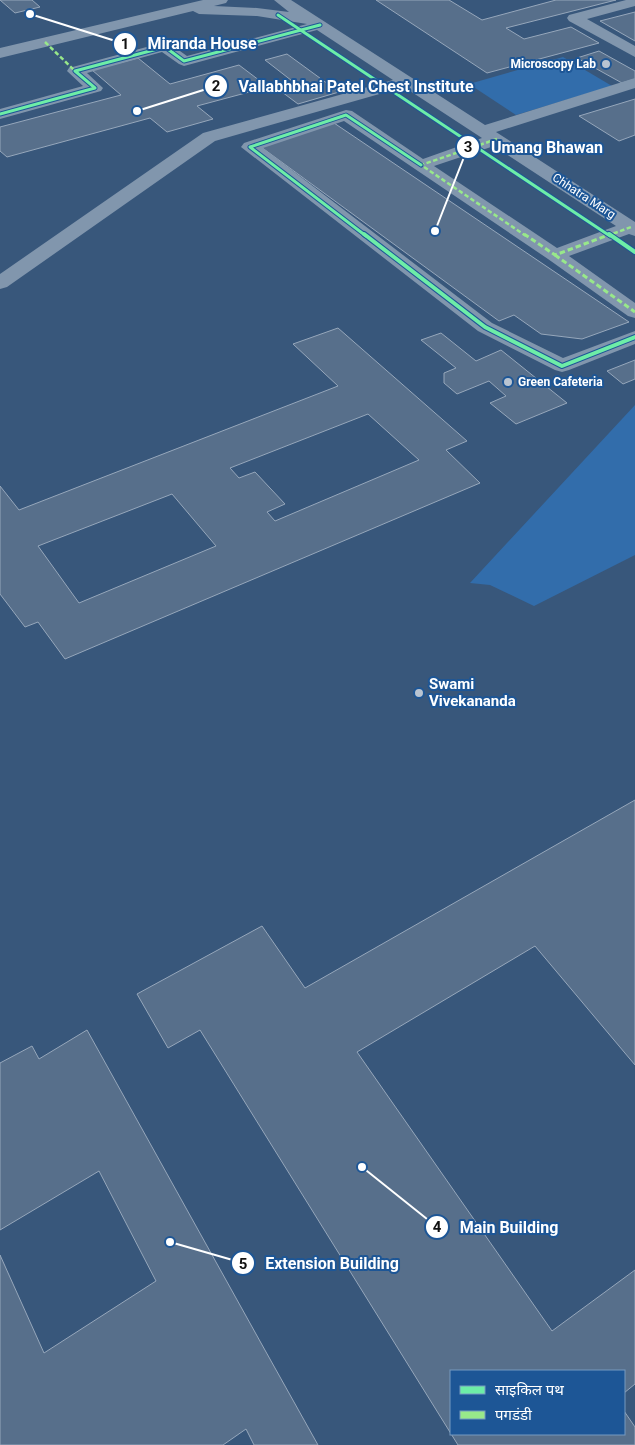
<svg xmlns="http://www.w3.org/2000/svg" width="635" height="1445" viewBox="0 0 635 1445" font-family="Roboto,'Noto Sans Devanagari',sans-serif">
<rect width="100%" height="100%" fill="#38577b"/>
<!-- green -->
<g fill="#326dab">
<polygon points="563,57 612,86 516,115 469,84"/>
<polygon points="635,405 635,555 534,606 490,585 470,583"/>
</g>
<!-- building -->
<g fill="#576f8b" stroke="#96a7bb" fill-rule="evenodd">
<polygon points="0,0 32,0 40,7 15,13"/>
<polygon points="376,0 449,0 482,20 556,0 616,0 506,28 524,39 571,27 599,43 487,73"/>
<polygon points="635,12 635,41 600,21"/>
<polygon points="599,51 635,71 635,79 622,83 577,58"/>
<polygon points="287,54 339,92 298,104 278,89 296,84 265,60"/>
<polygon points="138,58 170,84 239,65 268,87 197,106 213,119 167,132 150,118 7,157 0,151 0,127 121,95 92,70"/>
<polygon points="635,99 635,135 619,141 579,116"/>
<polygon points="334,123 629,322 582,339 541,334 514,315 499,321 261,147"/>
<path d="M338 328 467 441 446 450 480 483 65 659 38 622 25 627 0 594V486L19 510 338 386 293 344ZM368 414 419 460 275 521 267 512 285 504 255 472 239 478 230 468ZM172 494 216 546 79 603 38 546Z"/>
<polygon points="441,333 476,361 501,350 567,403 516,424 490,403 506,396 489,381 457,394 444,383 444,373 456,368 421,340"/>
<polygon points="635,360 635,379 623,384 607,371"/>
<polygon points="635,800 635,1065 535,946 357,1052 552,1331 635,1270 635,1384 624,1393 624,1371 451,1371 451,1434 624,1434 624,1411 635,1427 635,1445 458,1445 200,1030 168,1048 137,994 262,926 305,988"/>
<polygon points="87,1030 261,1343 318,1445 254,1445 246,1429 223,1445 0,1445 0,1255 44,1353 156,1281 99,1171 0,1230 0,1063 32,1046 39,1059"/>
</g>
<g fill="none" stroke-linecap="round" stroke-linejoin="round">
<!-- minor -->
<g fill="#8196ad" fill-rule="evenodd">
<path d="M203 0H228L226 3 214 6 257 8 289 12 274 0H291L485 125 635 78V88L496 132 635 222V236L629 234 569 256 635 303V318L628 316 548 259 344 121 263 148 492 323 563 358 635 331V344L569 370 562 372 555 370 478 331 241 147 244 143 346 110 352 111 423 159 482 138 404 87 215 141 7 287 0 289V274L203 133 393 80 317 30 184 66 179 64 162 52 87 73 103 88 101 91 0 119V109L83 86 67 71 69 68 165 42 170 44 187 56 307 24 257 16 199 14 193 11 0 58V48ZM494 146 616 226 557 248 434 166Z"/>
<polygon points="626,0 635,0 635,6 587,19 635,46 635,57 569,21 567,18 569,15"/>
</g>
<!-- quiet-far1 -->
<g stroke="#98e88a" stroke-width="2.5" stroke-dasharray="4.5 2.5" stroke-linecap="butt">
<polyline points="45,42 75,71"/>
<polyline points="497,139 421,165 526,236"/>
<polyline points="607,236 631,227"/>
</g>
<!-- quiet -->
<g stroke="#98e88a" stroke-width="3" stroke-dasharray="5.5 3" stroke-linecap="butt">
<polyline points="524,234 555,255 611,234"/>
<polyline points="555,255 635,312"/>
</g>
<!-- cycleway-far1 casing -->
<g stroke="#1d5696" stroke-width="5">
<g id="cycleway-far1">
<polyline points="278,15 610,236"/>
<polyline points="0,114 95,88 75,71 165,47 184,61 320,25"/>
<polyline points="366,236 250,147 346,115 421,165"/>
</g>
</g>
<!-- cycleway casing -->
<g stroke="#1d5696" stroke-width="6">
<g id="cycleway">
<polyline points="364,234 485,327 562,366 635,337"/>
<polyline points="609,234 635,252"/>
</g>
</g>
<!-- cycleway-far1 -->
<use href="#cycleway-far1" stroke="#6deda7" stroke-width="3"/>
<!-- cycleway -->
<use href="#cycleway" stroke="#6deda7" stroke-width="4"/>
</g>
<!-- markers -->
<g fill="#b9c4d1" stroke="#1d5696" stroke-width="2">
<circle cx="606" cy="64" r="5"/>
<circle cx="508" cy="382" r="5"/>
<circle cx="419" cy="693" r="5"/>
</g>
<g text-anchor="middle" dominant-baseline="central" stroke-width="4" stroke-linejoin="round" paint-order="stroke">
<!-- far-poi labels -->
<g font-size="12" font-weight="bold" fill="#fff" stroke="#1d5696" text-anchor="end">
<text x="596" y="64">Microscopy Lab</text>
<text x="518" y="382" text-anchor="start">Green Cafeteria</text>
</g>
<!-- far-street labels -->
<g font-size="12" fill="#fff" stroke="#1d5696">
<text transform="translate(584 196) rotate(33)">Chhatra Marg</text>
</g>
<!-- poi labels -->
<g font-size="15" font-weight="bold" fill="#fff" stroke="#1d5696" text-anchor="start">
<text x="429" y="684">Swami<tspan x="429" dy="17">Vivekananda</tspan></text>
</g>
</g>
<!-- callouts -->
<path fill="none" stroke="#fff" stroke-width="2" d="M30 14L125 44M137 111L216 86M435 231L468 147M362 1167L437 1227M170 1242L243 1263"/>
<g fill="#fff" stroke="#1d5696" stroke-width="2">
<circle cx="30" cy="14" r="5"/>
<circle cx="137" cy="111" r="5"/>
<circle cx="435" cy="231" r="5"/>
<circle cx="362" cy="1167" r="5"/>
<circle cx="170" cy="1242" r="5"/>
<circle cx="125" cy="44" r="12"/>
<circle cx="216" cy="86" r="12"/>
<circle cx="468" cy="147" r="12"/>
<circle cx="437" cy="1227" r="12"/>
<circle cx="243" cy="1263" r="12"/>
</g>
<g font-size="15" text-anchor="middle" font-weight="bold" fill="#111">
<text x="125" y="49">1</text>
<text x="216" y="91">2</text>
<text x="468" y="152">3</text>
<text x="437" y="1232">4</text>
<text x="243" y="1269">5</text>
</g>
<g font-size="16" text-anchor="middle" font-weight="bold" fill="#fff" stroke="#1d5696" stroke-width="4" stroke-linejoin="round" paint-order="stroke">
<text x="202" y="49">Miranda House</text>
<text x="356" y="92">Vallabhbhai Patel Chest Institute</text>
<text x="547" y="153">Umang Bhawan</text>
<text x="509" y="1233">Main Building</text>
<text x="332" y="1269">Extension Building</text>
</g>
<!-- legend -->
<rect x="450" y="1370" width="175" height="65" fill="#1d5696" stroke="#779ac0"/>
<rect x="460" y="1386" width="25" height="8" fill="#6deda7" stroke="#779ac0"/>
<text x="495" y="1395" font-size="15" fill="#ffffff">साइकिल पथ</text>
<rect x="460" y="1411" width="25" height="8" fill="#98e88a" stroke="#779ac0"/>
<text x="495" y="1420" font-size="15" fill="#ffffff">पगडंडी</text>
</svg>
